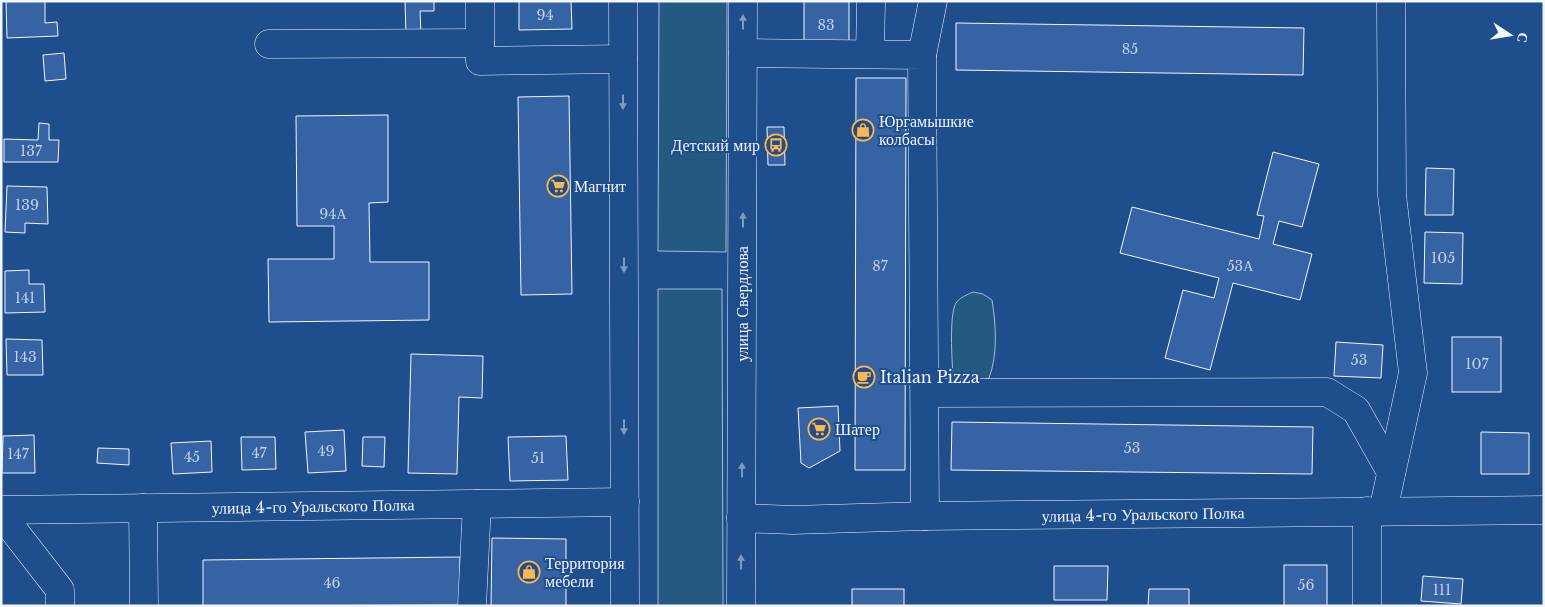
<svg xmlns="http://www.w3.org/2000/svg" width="1545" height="607" viewBox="0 0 1545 607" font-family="'Libre Baskerville',serif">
<rect width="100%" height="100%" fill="#1f4e8c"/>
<!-- green -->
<g fill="#245a82" stroke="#a8bbd7">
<polygon points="659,1 727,1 726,252 658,251"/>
<polygon points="658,289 722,289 723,606 658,606"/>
<path d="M973 292 983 294 992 300C996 324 998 355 989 378L978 383H962L953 375C952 361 949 314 956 303 960 297 967 295 973 292Z"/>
</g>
<!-- building -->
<g fill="#3563a3" stroke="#f2f6ff">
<polygon points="6,1 45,1 45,23 57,22 58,36 7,38"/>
<polygon points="405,1 434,1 434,11 420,11 421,35 406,35"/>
<polygon points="519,1 571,1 572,29 519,30"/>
<rect x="804" y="1" width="45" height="48"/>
<polygon points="956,23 1304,28 1303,75 956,70"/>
<polygon points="64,53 66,79 45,81 43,55"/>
<polygon points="856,78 906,78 905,470 855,470"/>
<polygon points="569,96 572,294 521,295 518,97"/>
<polygon points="388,115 388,202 369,203 370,262 429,262 429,320 269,322 268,259 334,259 334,226 297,226 296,116"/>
<polygon points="39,123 49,124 49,140 59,140 58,162 4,162 4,139 38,140"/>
<polygon points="767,127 784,127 785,165 768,165"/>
<polygon points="1273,152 1319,164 1302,227 1279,221 1273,244 1312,254 1300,300 1233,283 1210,370 1165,358 1183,290 1214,298 1219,278 1120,253 1132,207 1259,239 1264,216 1257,215"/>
<polygon points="1426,168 1454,169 1453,215 1425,215"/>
<polygon points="7,186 47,187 48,224 25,223 25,233 5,232"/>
<polygon points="1425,232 1463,233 1462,284 1424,283"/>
<polygon points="29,270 29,284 44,284 45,312 5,313 5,271"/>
<rect x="1452" y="337" width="49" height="55"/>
<polygon points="6,339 42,340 43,375 7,375"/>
<polygon points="1336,342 1383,345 1381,378 1334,376"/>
<polygon points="411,354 483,356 482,398 459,397 457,474 408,473"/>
<polygon points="838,406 840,451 809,468 801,463 798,408"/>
<polygon points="952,422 1313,427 1312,474 951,470"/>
<polygon points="344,430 346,471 308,473 305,432"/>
<polygon points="1481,432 1529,433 1529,474 1481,474"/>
<polygon points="34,435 35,473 2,473 3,436"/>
<polygon points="566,436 568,480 510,481 508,437"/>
<polygon points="241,437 275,437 276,469 242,470"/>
<polygon points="363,437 385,437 384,467 362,466"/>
<polygon points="211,441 212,472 173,474 171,443"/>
<polygon points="98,448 129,449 129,465 97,463"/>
<polygon points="492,538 566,539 566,606 491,606"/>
<polygon points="460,557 460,605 203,606 203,560"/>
<rect x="1284" y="565" width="43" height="41"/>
<polygon points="1054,566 1108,566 1107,600 1054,600"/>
<polygon points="1423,576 1463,579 1461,604 1421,601"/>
<rect x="852" y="589" width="52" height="17"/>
<polygon points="1149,589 1189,589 1189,606 1148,606"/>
</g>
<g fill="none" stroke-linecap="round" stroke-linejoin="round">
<!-- minor casing -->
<g stroke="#f2f6ff" stroke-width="29">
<g id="minor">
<polyline points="480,1 480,61 623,59"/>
<polyline points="269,44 480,43"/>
<polyline points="743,53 922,55 925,516"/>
<polyline points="870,54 871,1"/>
<polyline points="922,55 933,1"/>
<polyline points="926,393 1327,392 1356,410 1391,472"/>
<polyline points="143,508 144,606"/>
<polyline points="1,510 625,502"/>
<polyline points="1367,511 1367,606"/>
<polyline points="1383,511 1413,373 1392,195 1391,1"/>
<polyline points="1,514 60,590 60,606"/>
<polyline points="741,518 793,520 925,516 1544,510"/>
<polyline points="472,606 477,504"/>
</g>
</g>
<!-- major casing -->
<g stroke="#f2f6ff" stroke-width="29">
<g id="major">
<polyline points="623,1 625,606"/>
<polyline points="741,606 743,1"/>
</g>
</g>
<!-- minor -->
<use href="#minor" stroke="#1f4e8c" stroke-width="28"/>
<!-- major -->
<use href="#major" stroke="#1f4e8c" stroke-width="28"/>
</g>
<!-- one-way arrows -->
<defs><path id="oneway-solid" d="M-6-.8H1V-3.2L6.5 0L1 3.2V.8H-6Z" transform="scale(1.25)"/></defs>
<g fill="#7e9ac0">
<use href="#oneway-solid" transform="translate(743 22) rotate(-90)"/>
<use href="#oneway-solid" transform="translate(623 102) rotate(90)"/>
<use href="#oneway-solid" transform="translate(743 220) rotate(-90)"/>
<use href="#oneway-solid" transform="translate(624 265) rotate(90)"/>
<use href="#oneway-solid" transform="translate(624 427) rotate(90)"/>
<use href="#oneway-solid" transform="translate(742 470) rotate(-90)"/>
<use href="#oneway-solid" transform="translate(741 562) rotate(-90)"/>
</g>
<!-- icons -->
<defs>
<g id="shop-ring" transform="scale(1.125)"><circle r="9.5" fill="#1f4e8c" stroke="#ffb74d" stroke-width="1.5"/><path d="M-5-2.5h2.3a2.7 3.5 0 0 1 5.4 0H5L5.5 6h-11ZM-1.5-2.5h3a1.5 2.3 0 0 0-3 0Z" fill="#ffb74d"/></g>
<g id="bus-ring" transform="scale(1.125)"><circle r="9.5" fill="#1f4e8c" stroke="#ffb74d" stroke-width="1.5"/><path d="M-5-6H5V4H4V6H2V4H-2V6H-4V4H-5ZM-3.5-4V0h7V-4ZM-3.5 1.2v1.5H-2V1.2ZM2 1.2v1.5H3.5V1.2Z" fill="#ffb74d"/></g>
<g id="supermarket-ring" transform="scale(1.125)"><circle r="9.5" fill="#1f4e8c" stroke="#ffb74d" stroke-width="1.5"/><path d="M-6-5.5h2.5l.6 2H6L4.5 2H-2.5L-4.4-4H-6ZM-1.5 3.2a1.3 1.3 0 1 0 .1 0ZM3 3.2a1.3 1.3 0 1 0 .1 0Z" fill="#ffb74d"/></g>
<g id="cafe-ring" transform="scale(1.125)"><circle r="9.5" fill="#1f4e8c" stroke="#ffb74d" stroke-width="1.5"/><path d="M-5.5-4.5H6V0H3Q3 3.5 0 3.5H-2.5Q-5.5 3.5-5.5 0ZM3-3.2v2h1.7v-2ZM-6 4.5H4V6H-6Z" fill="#ffb74d"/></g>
</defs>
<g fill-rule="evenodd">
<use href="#shop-ring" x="863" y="130"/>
<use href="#bus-ring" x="776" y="145"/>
<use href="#supermarket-ring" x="558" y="186"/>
<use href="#cafe-ring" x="864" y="377"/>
<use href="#supermarket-ring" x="819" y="429"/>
<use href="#shop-ring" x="529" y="572"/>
</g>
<g text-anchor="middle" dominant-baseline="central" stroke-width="4" stroke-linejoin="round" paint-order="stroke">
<!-- number labels -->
<g font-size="14" fill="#c3d1e8">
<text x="545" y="15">94</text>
<text x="826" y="25">83</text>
<text x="1130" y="49">85</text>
<text x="31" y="151">137</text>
<text x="27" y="205">139</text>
<text x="333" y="214">94А</text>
<text x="1443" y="258">105</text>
<text x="880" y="266">87</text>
<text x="1240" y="266">53А</text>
<text x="25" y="298">141</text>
<text x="25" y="357">143</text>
<text x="1359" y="360">53</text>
<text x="1477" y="364">107</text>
<text x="1132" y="448">53</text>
<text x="326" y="451">49</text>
<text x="259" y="453">47</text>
<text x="18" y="454">147</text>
<text x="192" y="457">45</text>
<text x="538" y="458">51</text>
<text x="332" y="583">46</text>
<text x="1306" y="585">56</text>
<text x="1442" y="590">111</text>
</g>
<!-- poi labels -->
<g font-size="16" fill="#f2f6ff" stroke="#1f4e8c" text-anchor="start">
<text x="879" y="121">Юргамышкие<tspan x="879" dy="18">колбасы</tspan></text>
<text x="760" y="145" text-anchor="end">Детский мир</text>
<text x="574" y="186">Магнит</text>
<text x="880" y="377">Italian Pizza</text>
<text x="835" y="429">Шатер</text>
<text x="545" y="563">Территория<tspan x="545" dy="18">мебели</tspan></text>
</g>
<!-- street labels -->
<g font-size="16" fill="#f2f6ff" stroke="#1f4e8c">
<text transform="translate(742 304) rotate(-90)">улица Свердлова</text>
<text transform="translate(313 506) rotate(-1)">улица 4-го Уральского Полка</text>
<text transform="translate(1143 514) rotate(-1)">улица 4-го Уральского Полка</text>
</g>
</g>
<!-- border -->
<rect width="1545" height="607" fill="none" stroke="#f2f6ff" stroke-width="5"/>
<!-- north arrow -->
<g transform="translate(1510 35) rotate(102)" stroke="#1f4e8c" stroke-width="4" paint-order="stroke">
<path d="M0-4L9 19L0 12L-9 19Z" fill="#f2f6ff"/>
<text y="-8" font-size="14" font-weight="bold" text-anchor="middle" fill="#f2f6ff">С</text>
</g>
</svg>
